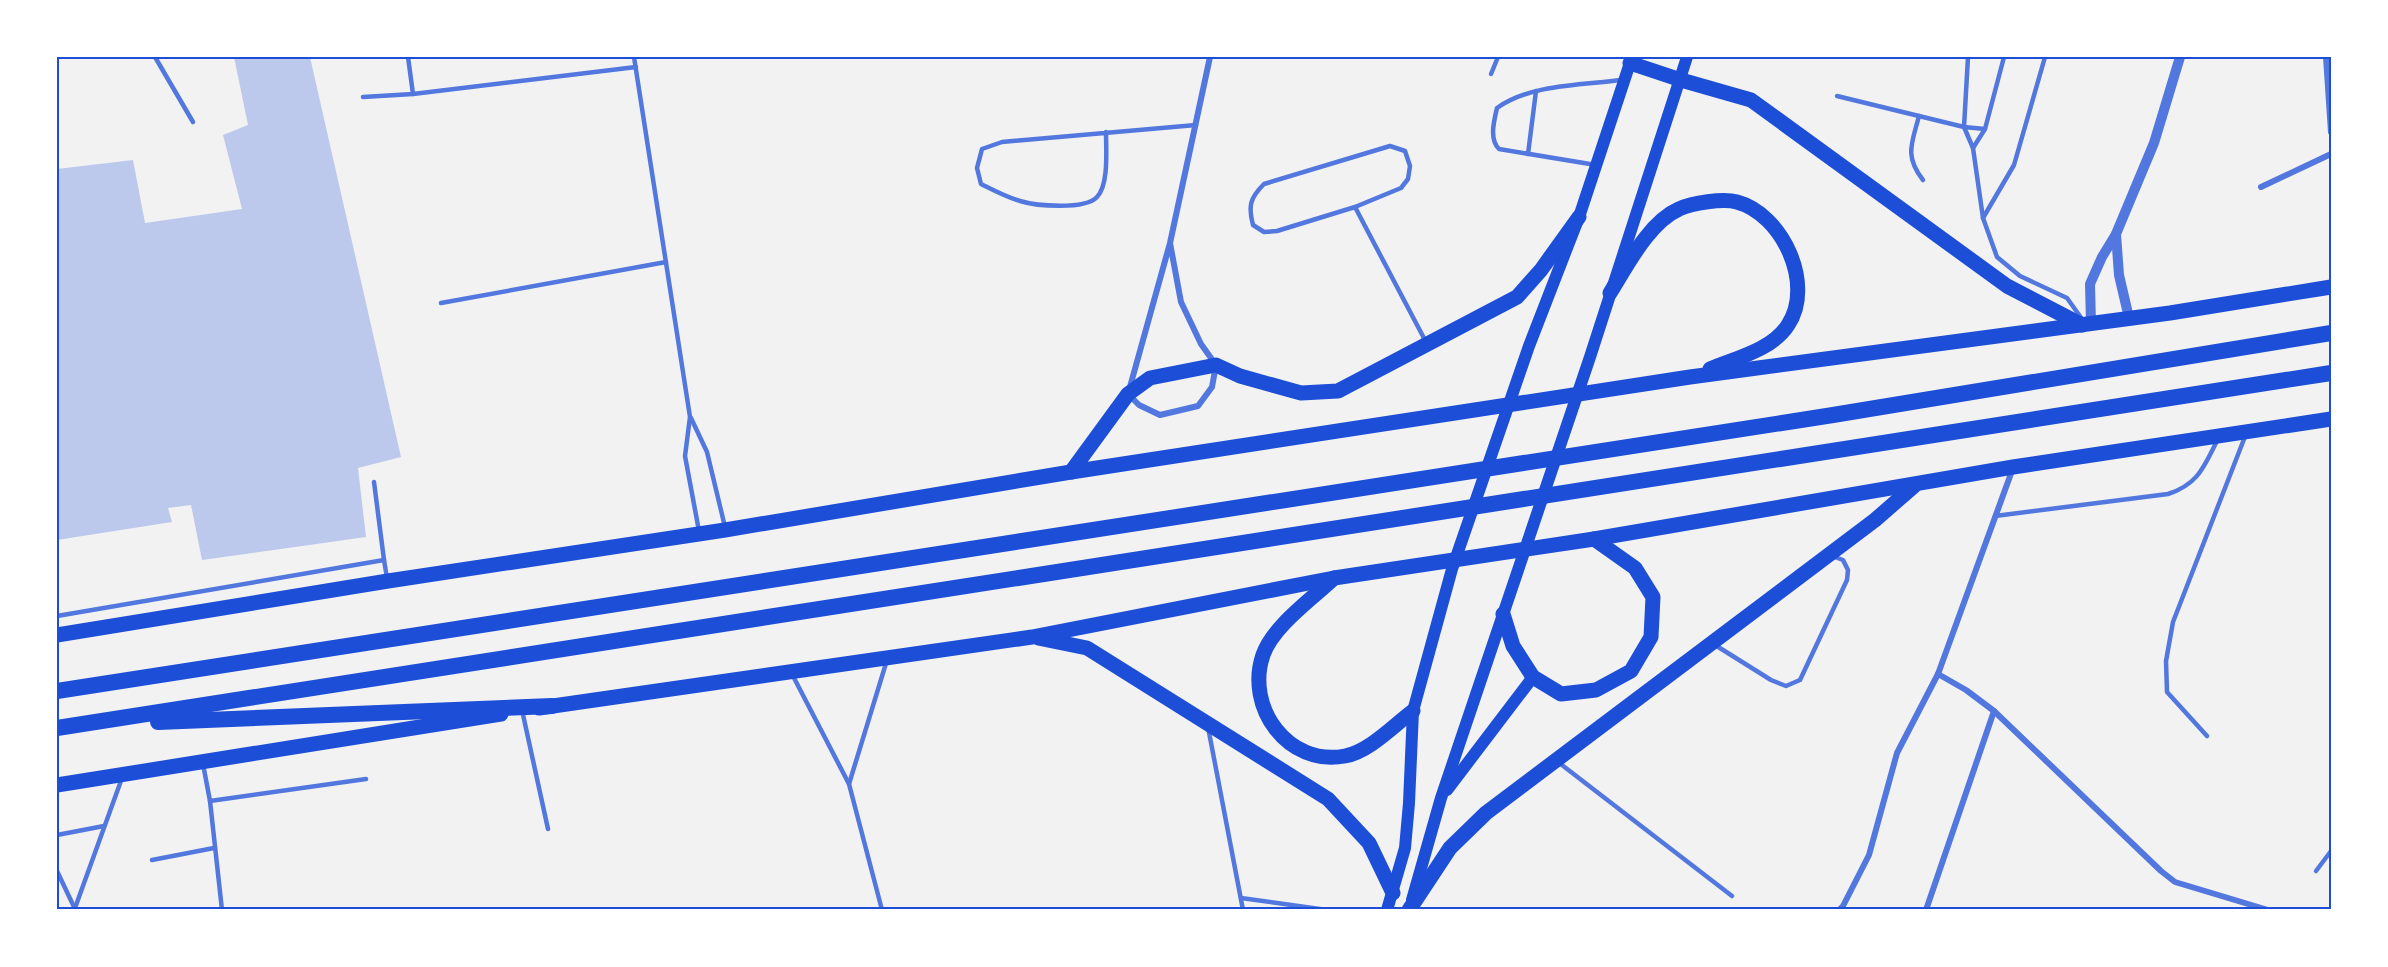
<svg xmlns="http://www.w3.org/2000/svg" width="2388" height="967" viewBox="0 0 2388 967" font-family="Arial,sans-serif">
<rect width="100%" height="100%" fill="#f2f2f2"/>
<!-- building -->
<polygon fill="#bdc9ec" points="234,57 310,57 401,457 358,468 366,537 202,560 191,505 168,508 172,522 57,540 57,169 133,160 145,223 242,209 223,135 248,125"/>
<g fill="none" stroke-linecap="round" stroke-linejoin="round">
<!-- service -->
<g stroke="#5277de" stroke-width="4.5">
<polyline points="155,57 193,122"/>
<polyline points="408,57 413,94"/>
<polyline points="634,57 690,417 685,456 699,531"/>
<polyline points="1968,57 1964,127 1973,148 1983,218 1997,257 2020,276 2067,298 2082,319"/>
<polyline points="1491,74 1498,57"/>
<polyline points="1837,96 1964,127 1985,129"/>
<polyline points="363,97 413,94 636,67"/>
<path d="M1919 116C1912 143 1904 156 1923 180"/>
<path d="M1106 132C1106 149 1109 185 1097 197 1085 210 1036 206 1020 201 1006 197 993 190 981 184L977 168 982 149 1002 142 1196 125"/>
<path d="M1390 146 1405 151 1410 166 1408 179 1401 188 1355 207 1277 231 1264 232 1253 225C1248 206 1250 198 1264 184Z"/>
<polyline points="1973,148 1985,129 2004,57"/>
<polyline points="1528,154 1536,91"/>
<path d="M1596 165 1499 149C1489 139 1494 121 1497 108 1531 84 1582 85 1621 80"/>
<polyline points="1355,207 1426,342"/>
<polyline points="1983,218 2014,165 2045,57"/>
<polyline points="441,303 666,262"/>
<polyline points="691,418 707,452 725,527"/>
<polyline points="374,482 384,560"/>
<path d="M1995 516 2168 494C2199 484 2204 466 2218 439"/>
<polyline points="57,616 384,560 387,578"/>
<polyline points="1715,645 1771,680 1786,686 1800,680 1847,580 1848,570 1843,560 1832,556"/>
<polyline points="793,676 849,784 882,910"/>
<polyline points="522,710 548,829"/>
<polyline points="1208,727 1243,910"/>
<polyline points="2207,736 2167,692 2166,661 2173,622 2246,434"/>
<polyline points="1558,762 1732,896"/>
<polyline points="203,764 210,801 222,910"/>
<polyline points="849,784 887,660"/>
<polyline points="210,801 366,779"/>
<polyline points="57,835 104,826"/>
<polyline points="152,860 214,848"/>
<polyline points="57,871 75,909"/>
<polyline points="2316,871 2331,851"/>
<polyline points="1241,898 1327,910"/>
<polyline points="75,908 122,778"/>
</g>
<!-- minor -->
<g stroke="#5277de" stroke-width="6">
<polyline points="2326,57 2331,132"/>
<polyline points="2261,187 2331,154"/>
<polyline points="1170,243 1181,302 1201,344 1216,365 1212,387 1198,406 1160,415 1139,405 1128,394 1170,243 1210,57"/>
<polyline points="1938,674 1966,690 1994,711 2161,871 2175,882 2268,910"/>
<polyline points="1839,910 1843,906 1869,855 1897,753 1938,674 2013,468"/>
<polyline points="1926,910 1994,711"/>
</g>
<!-- tertiary -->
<g stroke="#5277de" stroke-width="10">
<polyline points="2116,234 2119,275 2129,318"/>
<polyline points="2091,324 2090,284 2102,257 2116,234 2154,143 2180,57"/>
</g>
<!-- secondary -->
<g stroke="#1d4ed8" stroke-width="12">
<polyline points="1447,790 1533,677"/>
<polyline points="1412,900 1441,798 1590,357 1687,57"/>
<polyline points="1387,910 1405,848 1409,803 1413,711 1452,569 1529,346 1579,217 1632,57"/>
</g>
<!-- primary -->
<g stroke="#1d4ed8" stroke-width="15">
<polyline points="1630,63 1681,80 1751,100 2007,286 2082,325"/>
<path d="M1610 293C1627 266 1649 222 1679 209 1692 203 1723 198 1737 202 1782 214 1815 284 1788 325 1772 350 1736 358 1710 369"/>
<polyline points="1071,472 1128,394 1150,378 1216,365 1240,376 1301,393 1338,391 1517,297 1541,270 1579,217"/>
<path d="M1334 578C1312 599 1273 626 1263 655 1245 707 1288 767 1345 756 1370 751 1393 726 1413 711"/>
<polyline points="1503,614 1513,646 1533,677 1561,694 1596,690 1631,671 1651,637 1653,597 1635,568 1594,539"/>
<polyline points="57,635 388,581 725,530 1071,472 1690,377 2170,313 2331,287"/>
<polyline points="1038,638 1087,648 1328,799 1369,843 1393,893"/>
<polyline points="539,708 1032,637 1334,578 1594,539 2013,467 2331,419"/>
<polyline points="57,785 501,714"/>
<polyline points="1409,910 1450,848 1486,813 1875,520 1914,486"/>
</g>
<!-- trunk -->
<g stroke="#1d4ed8" stroke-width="16">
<polyline points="57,691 1833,415 2331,333"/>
<polyline points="158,722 552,706"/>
<polyline points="57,728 2331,373"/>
</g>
</g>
<!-- border -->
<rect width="2388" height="967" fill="none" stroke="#ffffff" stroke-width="117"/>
<rect x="58" y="58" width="2272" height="850" fill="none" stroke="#1d4ed8" stroke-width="2"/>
</svg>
